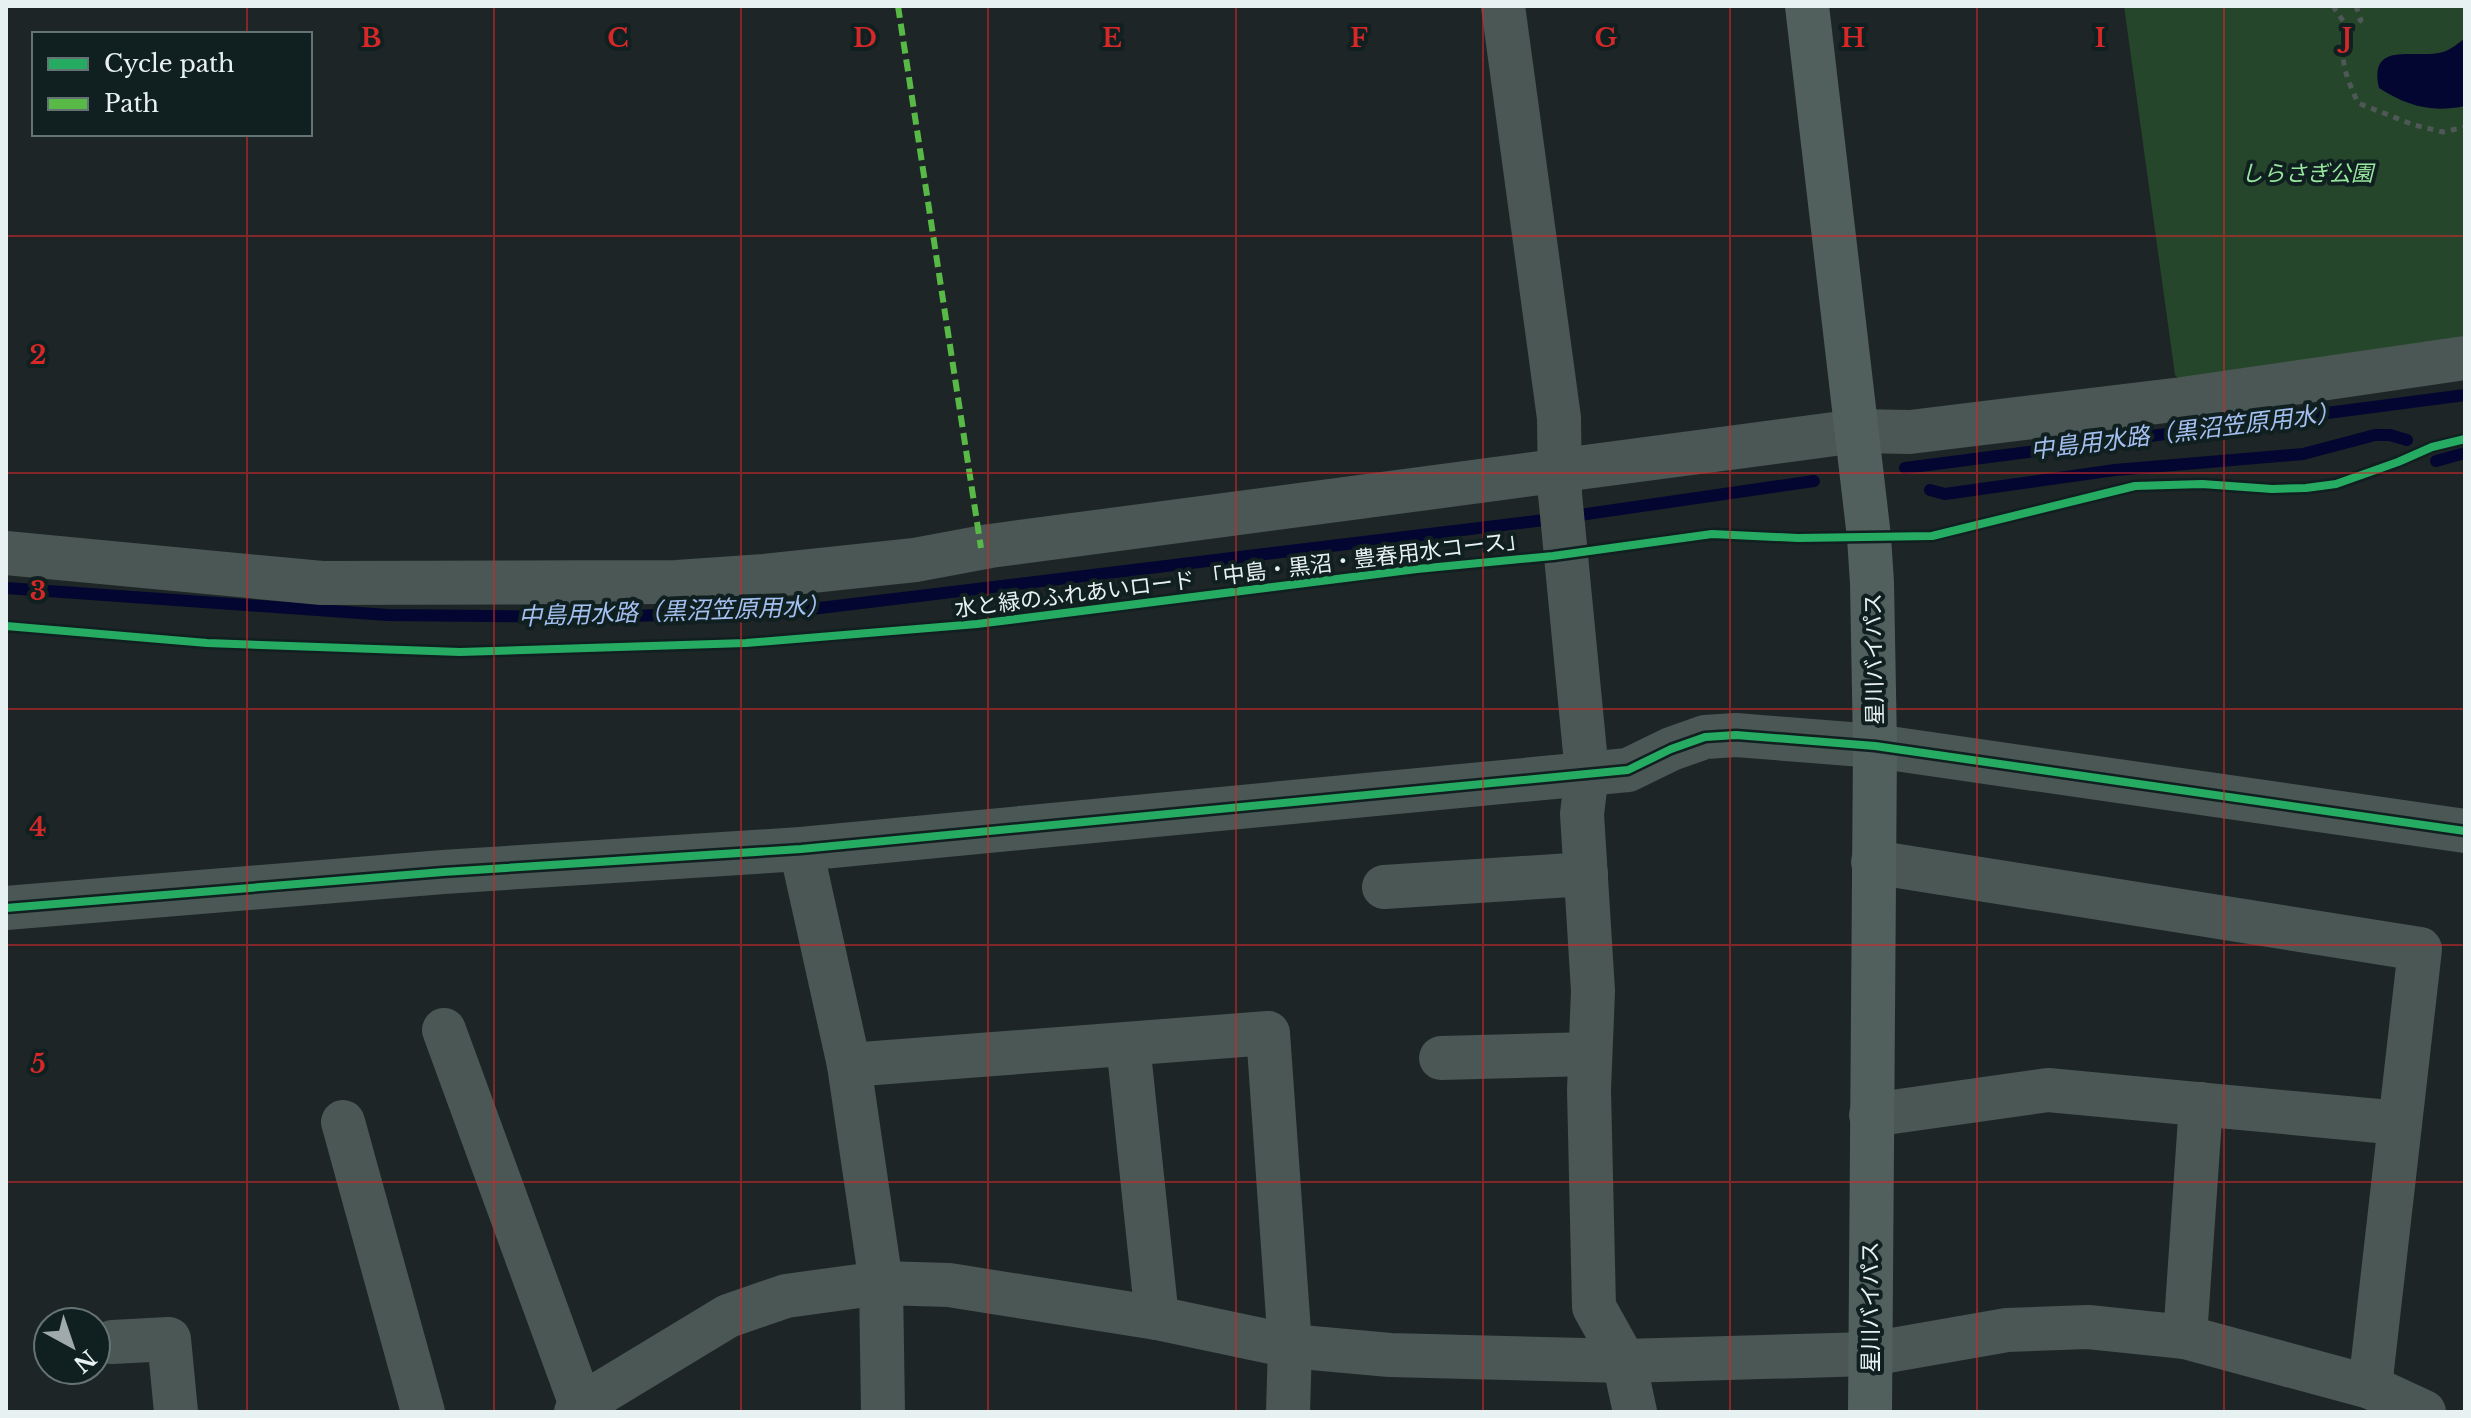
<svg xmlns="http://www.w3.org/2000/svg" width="2471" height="1418" viewBox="0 0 2471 1418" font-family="'Libre Baskerville','Noto Sans JP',serif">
<rect width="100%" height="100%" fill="#1e2526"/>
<!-- green -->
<polygon fill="#25462a" points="2124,6 2465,6 2465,343 2182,382 2175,375"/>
<!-- water -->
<path fill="#030631" d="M2465 38V106C2432 113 2407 106 2379 88 2368 39 2416 60 2443 52 2450 50 2459 43 2465 38Z"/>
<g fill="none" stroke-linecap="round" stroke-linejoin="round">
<!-- stream -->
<g stroke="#030631" stroke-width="12">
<polyline points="2436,461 2465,453"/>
<polyline points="1905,468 2465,395"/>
<polyline points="1930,490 1945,494 2115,470 2303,454 2375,435 2390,435 2407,440"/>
<polyline points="6,588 388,615 597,617 795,611 1545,520 1814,481"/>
</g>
<!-- path -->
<g stroke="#4e5856" stroke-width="5" stroke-dasharray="6 6" stroke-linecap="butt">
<polyline points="2333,6 2349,30"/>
<path d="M2356 6 2361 20C2332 45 2344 72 2358 103L2414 125 2443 132 2465 127"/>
</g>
<!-- minor -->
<g stroke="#4b5754" stroke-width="44">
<polyline points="1503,6 1559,418 1560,494 1587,773 1582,814 1593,991 1589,1090 1594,1307 1624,1361 1635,1412"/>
<polyline points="6,553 322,583 677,582 764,576 915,560 990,546 1857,431 1910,432 2182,399 2465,358"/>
<polyline points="801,849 849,1065 881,1283 883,1412"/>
<polyline points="1873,862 2420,949 2370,1387"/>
<polyline points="1384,887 1586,874"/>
<polyline points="6,908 443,872 801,849 1628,770 1671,749 1705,737 1736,735 1875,746 2465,831"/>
<polyline points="444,1030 581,1405"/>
<polyline points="1128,1044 1157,1318"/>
<polyline points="1441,1058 1590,1054"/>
<polyline points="849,1065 1268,1033 1290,1346 1288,1412"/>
<polyline points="1871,1115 2048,1090 2400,1123"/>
<polyline points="343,1122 423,1412"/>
<polyline points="2185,1337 2201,1104"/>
<polyline points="112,1342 169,1339 176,1412"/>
<polyline points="576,1412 581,1405 728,1316 786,1296 881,1283 949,1285 1157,1318 1290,1346 1390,1355 1624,1361 1870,1354 2007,1330 2088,1327 2185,1337 2370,1387 2424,1412"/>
</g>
<!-- major -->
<polyline stroke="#51605d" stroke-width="44" points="1807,6 1869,537 1872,583 1875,746 1870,1412"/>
<!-- quiet -->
<polyline stroke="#58b947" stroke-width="6" stroke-dasharray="12 6" stroke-linecap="butt" points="898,6 981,548"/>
<!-- cycleway casing -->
<g stroke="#101f20" stroke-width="13">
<g id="cycleway">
<polyline points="6,626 207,643 460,652 746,643 977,624 1417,569 1553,556 1712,534 1798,538 1932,536 2135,486 2202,484 2272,489 2306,488 2336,484 2398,462 2432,447 2465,439"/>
<polyline points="6,908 443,872 801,849 1628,770 1671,749 1705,737 1736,735 1875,746 2465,831"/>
</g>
</g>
<!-- cycleway -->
<use href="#cycleway" stroke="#26ab63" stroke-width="8"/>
</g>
<!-- grid -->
<path fill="none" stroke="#d62828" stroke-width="2" stroke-opacity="0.55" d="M247 6V34M494 6V1412M741 6V1412M988 6V1412M1236 6V1412M1483 6V1412M1730 6V1412M1977 6V1412M2224 6V1412M247 134V1412M6 236H2465M6 473H2465M6 709H2465M6 945H2465M6 1182H2465"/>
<g text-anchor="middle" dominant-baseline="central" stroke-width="8" stroke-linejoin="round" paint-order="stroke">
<!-- park labels -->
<g font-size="22" font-style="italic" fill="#98e79f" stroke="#101f20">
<text x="2307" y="173">しらさぎ公園</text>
</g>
<!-- street labels -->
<g font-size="22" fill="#e8f1f2" stroke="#101f20">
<text transform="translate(1241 574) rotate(-7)">水と緑のふれあいロード 「中島・黒沼・豊春用水コース」</text>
<text transform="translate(1874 659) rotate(-91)">星川バイパス</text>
<text transform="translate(1870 1307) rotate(-90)">星川バイパス</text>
</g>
<!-- water labels -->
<g font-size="24" font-style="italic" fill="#a4c0f0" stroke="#101f20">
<text transform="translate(2185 431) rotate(-7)">中島用水路（黒沼笠原用水）</text>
<text transform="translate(674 611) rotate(-2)">中島用水路（黒沼笠原用水）</text>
</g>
</g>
<g font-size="26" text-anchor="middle" font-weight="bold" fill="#d62828" stroke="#101f20" stroke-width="8" stroke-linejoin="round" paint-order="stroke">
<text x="371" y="47">B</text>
<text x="618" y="47">C</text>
<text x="865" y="47">D</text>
<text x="1112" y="47">E</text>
<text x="1359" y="47">F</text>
<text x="1606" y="47">G</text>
<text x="1853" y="47">H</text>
<text x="2100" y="47">I</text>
<text x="2347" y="47">J</text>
<text x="38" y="364">2</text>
<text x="38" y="600">3</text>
<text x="38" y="836">4</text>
<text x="38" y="1073">5</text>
</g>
<!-- border -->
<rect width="2471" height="1418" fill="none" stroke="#e8f1f2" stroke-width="16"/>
<!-- legend -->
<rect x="32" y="32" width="280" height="104" fill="#101f20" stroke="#667374" stroke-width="2"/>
<rect x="48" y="58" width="40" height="12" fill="#26ab63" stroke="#667374" stroke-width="2"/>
<text x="104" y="72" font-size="24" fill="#e8f1f2">Cycle path</text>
<rect x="48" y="98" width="40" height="12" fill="#58b947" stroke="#667374" stroke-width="2"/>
<text x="104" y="112" font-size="24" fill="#e8f1f2">Path</text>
<!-- north arrow -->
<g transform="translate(72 1346) rotate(140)"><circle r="38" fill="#101f20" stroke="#667374" stroke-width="2"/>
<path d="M0-6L14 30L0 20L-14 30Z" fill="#a1aaab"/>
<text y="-12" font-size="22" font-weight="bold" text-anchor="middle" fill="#e8f1f2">N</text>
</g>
</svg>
